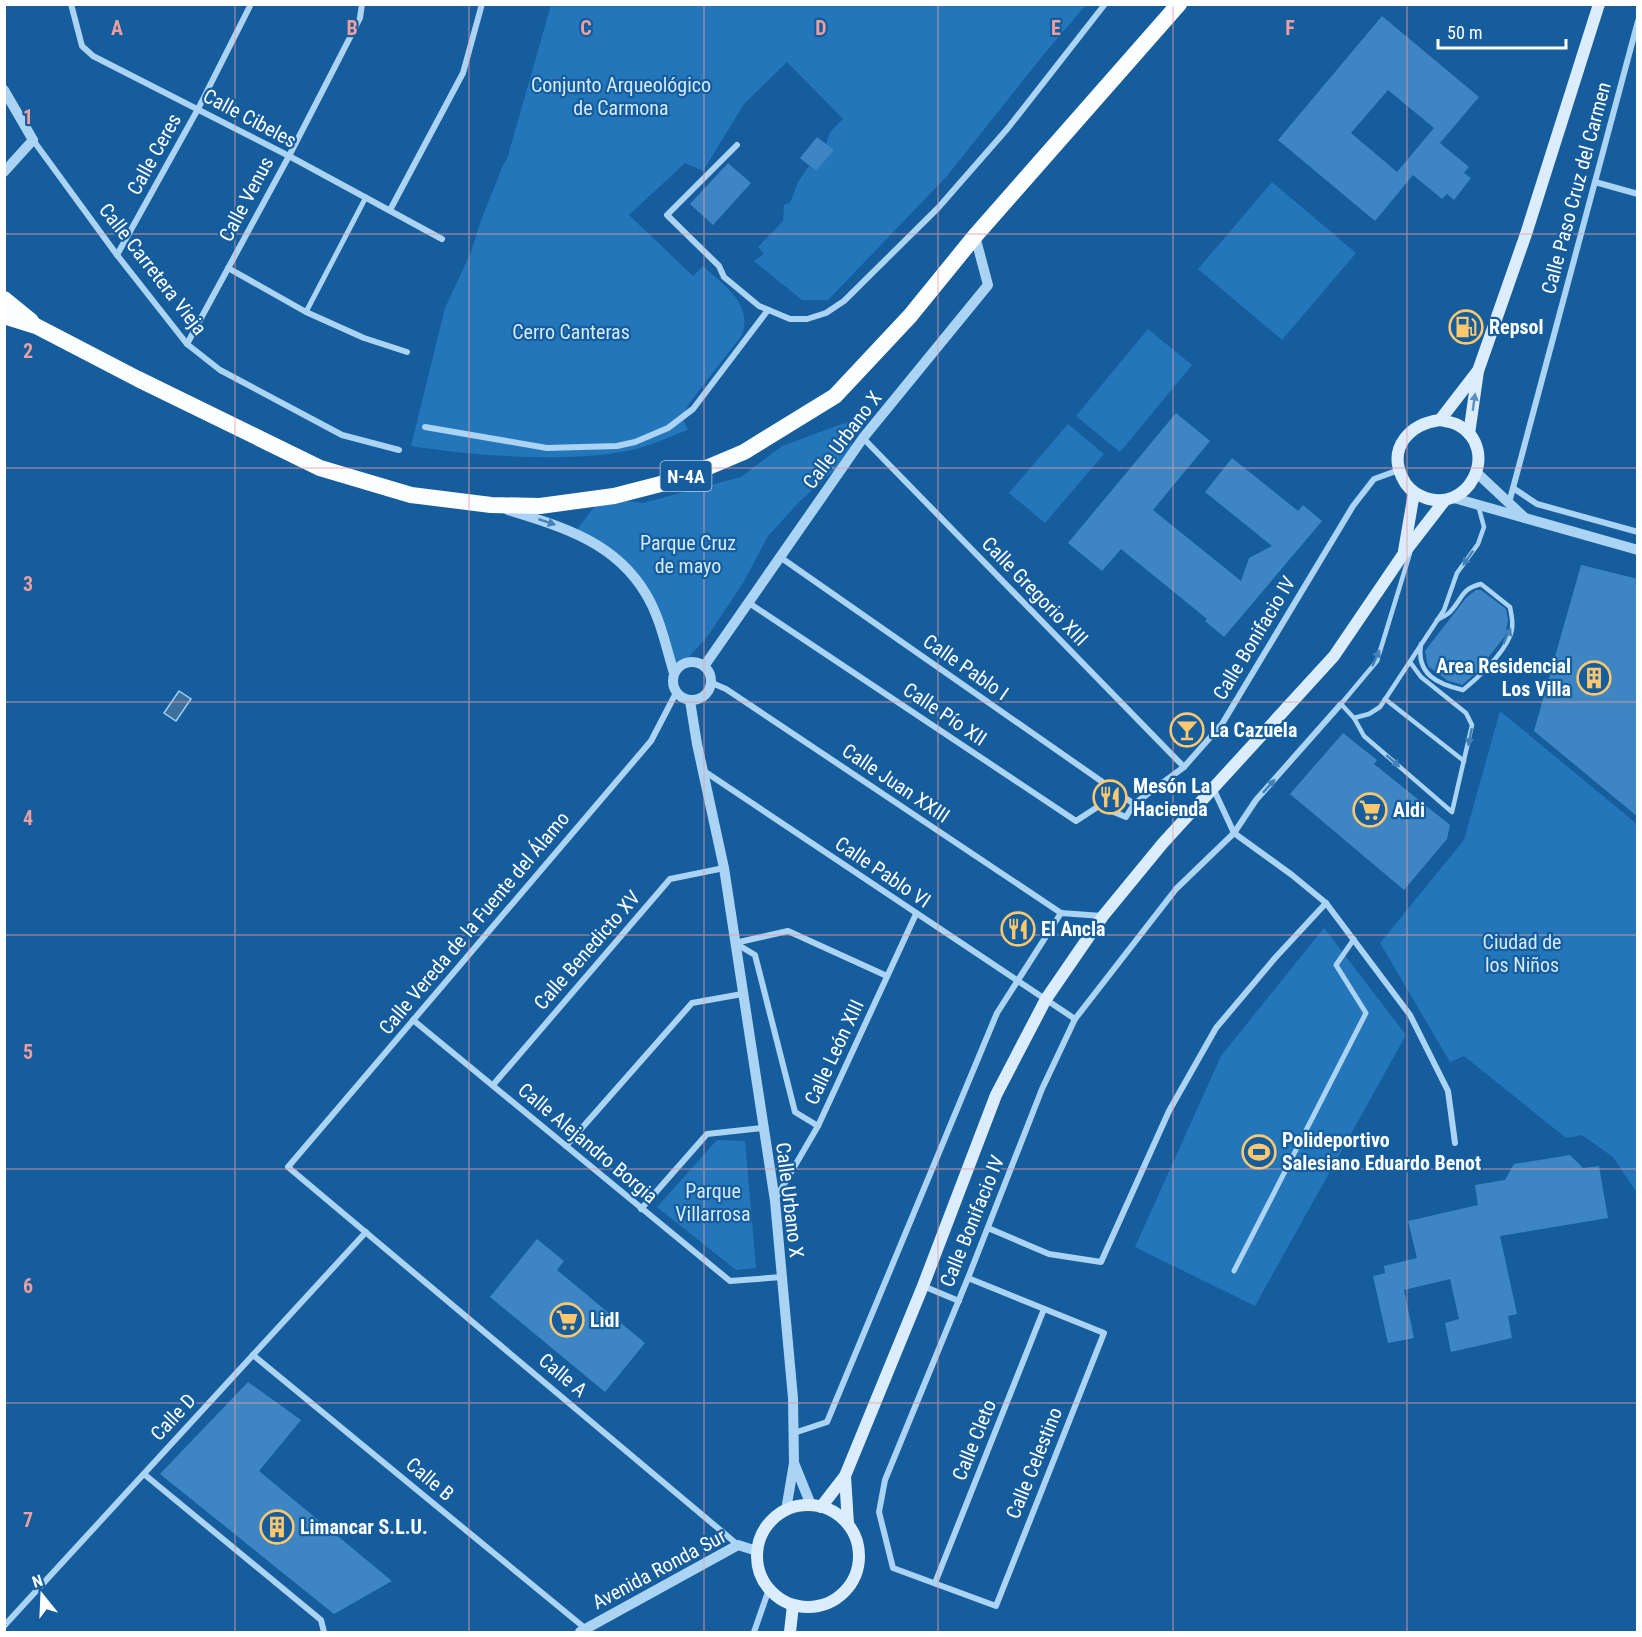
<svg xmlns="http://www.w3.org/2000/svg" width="1642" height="1637" viewBox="0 0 1642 1637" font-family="'Roboto Condensed',sans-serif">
<rect width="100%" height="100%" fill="#155d9d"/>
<!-- green -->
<g fill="#2476ba">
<path d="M551 5H1086L1044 54 947 176 828 300H802L754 261 764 254 758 247 783 221 784 205 790 203 798 182 809 166 816 171 833 150 826 144 830 132 843 119 787 62 744 104 703 171 685 163 629 215 693 276 703 266C724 286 753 303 742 335L688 405 683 419 688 430C668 437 648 447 627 451 564 463 474 456 411 446L445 308 471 252 480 223 503 165 507 159Z"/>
<polygon points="1272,182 1356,253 1282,340 1198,269"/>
<polygon points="1148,329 1192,365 1120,452 1076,416"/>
<polygon points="850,421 852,455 800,501 768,536 743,583 707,637 674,673 662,633 624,567 575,532 601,498 643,503 741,477 782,446"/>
<polygon points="1068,424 1104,454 1045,523 1009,493"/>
<polygon points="1500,711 1637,824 1637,1193 1613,1157 1582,1135 1566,1138 1464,1056 1450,1062 1380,943 1464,840"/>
<polygon points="1324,928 1406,1035 1255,1306 1135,1247 1221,1056"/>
<polygon points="717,1140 745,1141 756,1268 736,1270 657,1207"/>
</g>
<!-- water -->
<polygon fill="#3d709d" stroke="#9ecff6" stroke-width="1.5" points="179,691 191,699 176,721 164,713"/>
<!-- building -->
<g fill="#3d86c3" fill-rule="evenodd">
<path d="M1382 16 1479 97 1440 143 1469 167 1464 173 1471 178 1454 200 1447 194 1442 199 1413 175 1375 221 1278 140ZM1388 90 1434 128 1397 172 1351 133Z"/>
<polygon points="817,137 834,150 816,171 800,158"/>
<polygon points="728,163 751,183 713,225 690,204"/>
<polygon points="1176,413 1210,441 1153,510 1241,581 1249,558 1272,546 1205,492 1232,458 1298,511 1303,505 1322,521 1224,637 1205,621 1207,619 1121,549 1102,571 1068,543"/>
<polygon points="1581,565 1638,579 1638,817 1534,731"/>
<polygon points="1476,590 1481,590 1506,609 1508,620 1505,636 1476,673 1462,685 1460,684 1448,681 1428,666 1425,651 1466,598"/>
<polygon points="1343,733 1377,760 1374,764 1450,825 1447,839 1404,890 1290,794"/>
<polygon points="1570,1155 1583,1168 1599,1166 1608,1218 1500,1236 1517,1314 1508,1316 1512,1338 1451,1352 1445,1323 1459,1319 1450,1279 1404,1290 1414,1338 1388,1343 1373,1276 1385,1273 1384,1266 1417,1258 1408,1221 1478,1205 1475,1185 1505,1180 1514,1164"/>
<polygon points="537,1239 564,1261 557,1270 645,1343 605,1392 490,1297"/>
<polygon points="248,1382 301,1420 259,1471 392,1581 334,1614 160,1474"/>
</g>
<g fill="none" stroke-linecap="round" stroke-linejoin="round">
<!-- service -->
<g stroke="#abd3f3" stroke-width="4.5">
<polyline points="1410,553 1377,661 1341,704 1354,718 1364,736 1452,812 1472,725 1466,713 1421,677 1410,662"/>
<path d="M1421 644C1416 674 1437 684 1463 690 1478 678 1503 654 1510 636 1514 627 1512 617 1510 607L1481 584C1460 589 1463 599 1450 612 1447 615 1441 618 1437 620"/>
<polyline points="1385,699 1464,761"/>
<polyline points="1354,718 1369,714 1380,707 1444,610 1457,573 1478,544 1484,527 1478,505"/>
</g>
<!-- pedestrian -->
<g stroke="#abd3f3" stroke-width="5">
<polyline points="306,312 366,197"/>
<polyline points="1234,1271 1366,1013 1336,965 1354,939"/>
</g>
<!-- minor -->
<g stroke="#abd3f3" stroke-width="6">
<polyline points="71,4 82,46 93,56 289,156 442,239"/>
<polyline points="33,140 117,255 187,344 220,370 342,435 399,450"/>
<polyline points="737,145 667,215 719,266 724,277 759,306 790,319 807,319 826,313 844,301 938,208 1008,128 1105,4"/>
<polyline points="1595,182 1638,194"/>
<polyline points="390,210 463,73 482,4"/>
<polyline points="117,255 198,109 251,4"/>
<polyline points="228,268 306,312 364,338 407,352"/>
<polyline points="187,344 289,156 360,18 362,4"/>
<polyline points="425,427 547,448 617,446 635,442 668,428 693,409 768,310"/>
<polyline points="863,438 1184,767"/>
<polyline points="1513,488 1537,504 1638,532"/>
<polyline points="1509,503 1638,21"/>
<polyline points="780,557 1134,804"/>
<polyline points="749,603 1076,821 1099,806 1126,817 1134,804 1184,767 1222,724 1353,506 1374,479 1399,470"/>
<polyline points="712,683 726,689 1061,913"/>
<polyline points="676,693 651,741 288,1167 738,1545"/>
<polyline points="704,771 1075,1019"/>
<polyline points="1213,788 1234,833 1292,875 1326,903 1410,1015 1448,1091 1455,1143"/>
<polyline points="735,943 755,955 795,1112 818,1126"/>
<polyline points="735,943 788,931 887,976"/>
<polyline points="413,1020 730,1281 782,1277"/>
<polyline points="493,1085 670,879 724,868"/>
<polyline points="566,1146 692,1003 742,994"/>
<polyline points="776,1198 818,1126 916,914"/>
<polyline points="641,1209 707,1134 762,1128"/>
<polyline points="988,1228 1049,1254 1101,1262 1169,1111 1216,1028 1275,958 1326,903"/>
<polyline points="968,1278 1104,1333 996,1606 893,1568 879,1512 885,1480 968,1278 1042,1089 1075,1019 1176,889 1234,833 1256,800 1341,704"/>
<polyline points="923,1286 959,1301"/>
<polyline points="253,1355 586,1629"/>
<polyline points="794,1433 827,1422 997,1013 1061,913 1102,916"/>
<polyline points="144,1474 321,1620 324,1632"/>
<polyline points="935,1583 1044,1309"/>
<polyline points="4,1626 366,1232"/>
<polyline points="754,1632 769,1589"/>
</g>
<!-- tertiary -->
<g stroke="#abd3f3" stroke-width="10">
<polyline points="4,90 33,140 4,172"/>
<polyline points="1477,473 1525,518"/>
<polyline points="1454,498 1638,550"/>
<path d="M508 510C563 527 615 542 646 594 660 617 666 647 674 673"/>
<circle cx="692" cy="681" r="19"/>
<polyline points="705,665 863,438 988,285 975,236"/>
<polyline points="690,701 697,744 724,868 775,1201 793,1398 794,1463 786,1510"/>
<polyline points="794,1463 811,1505"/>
<polyline points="580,1632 738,1545 757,1551"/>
</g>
<!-- secondary -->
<g stroke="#dbedfd" stroke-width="12">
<path d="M1440 420C1445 421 1453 422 1458 425 1502 449 1468 518 1421 496 1412 492 1406 486 1402 477 1388 447 1410 424 1440 420L1477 372"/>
<polyline points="1469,434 1478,371 1526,234 1599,4"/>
<polyline points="1404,551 1414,493"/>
<polyline points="845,1476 848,1524"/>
<circle cx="808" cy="1556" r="51"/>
<polyline points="821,1507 845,1476 923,1286 996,1095 1046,999 1103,916 1163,843 1334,656 1404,553 1445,500"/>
<polyline points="790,1632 793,1605"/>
</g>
<!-- trunk -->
<g stroke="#fcfdff" stroke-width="16">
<polyline points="4,299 31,321"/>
<polyline points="4,316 36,326 138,379 320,468 411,495 491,505 540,506 614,496 680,479 744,452 835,396 910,316 975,236 1179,4"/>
</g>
</g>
<!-- one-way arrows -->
<defs><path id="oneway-solid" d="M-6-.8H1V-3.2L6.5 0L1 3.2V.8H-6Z" transform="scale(1.5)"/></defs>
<use fill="#5a8fbf" href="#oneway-solid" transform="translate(1474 402) rotate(-82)"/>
<g fill="#4280b7">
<use href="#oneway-solid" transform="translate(547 522) rotate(18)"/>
<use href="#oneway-solid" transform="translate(1468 558) rotate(125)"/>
<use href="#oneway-solid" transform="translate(1507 636) rotate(-65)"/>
<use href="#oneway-solid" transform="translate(1376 658) rotate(-65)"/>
<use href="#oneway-solid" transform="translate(1470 737) rotate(102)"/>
<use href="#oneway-solid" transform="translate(1393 761) rotate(41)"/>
<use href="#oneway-solid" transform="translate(1269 786) rotate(-48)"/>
</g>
<!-- grid -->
<path fill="none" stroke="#ed9e9e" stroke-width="1.5" stroke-opacity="0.55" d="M235 4V1632M469 4V1632M704 4V1632M938 4V1632M1173 4V1632M1407 4V1632M4 234H1638M4 468H1638M4 702H1638M4 935H1638M4 1169H1638M4 1403H1638"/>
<!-- icons -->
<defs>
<g id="fuel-ring" transform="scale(1.725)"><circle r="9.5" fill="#155d9d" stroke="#ffc76e" stroke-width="1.5"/><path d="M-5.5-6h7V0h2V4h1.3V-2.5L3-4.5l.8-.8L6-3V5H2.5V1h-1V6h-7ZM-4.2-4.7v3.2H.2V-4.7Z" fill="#ffc76e"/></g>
<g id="building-ring" transform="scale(1.725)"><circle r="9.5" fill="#155d9d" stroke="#ffc76e" stroke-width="1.5"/><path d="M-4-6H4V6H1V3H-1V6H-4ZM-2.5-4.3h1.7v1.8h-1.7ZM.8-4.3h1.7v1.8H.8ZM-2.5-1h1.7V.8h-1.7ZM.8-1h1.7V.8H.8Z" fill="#ffc76e"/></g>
<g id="bar-ring" transform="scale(1.725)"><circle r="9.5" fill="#155d9d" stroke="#ffc76e" stroke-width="1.5"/><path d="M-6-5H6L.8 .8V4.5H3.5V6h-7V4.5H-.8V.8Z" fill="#ffc76e"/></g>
<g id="restaurant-ring" transform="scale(1.725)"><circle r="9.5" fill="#155d9d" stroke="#ffc76e" stroke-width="1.5"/><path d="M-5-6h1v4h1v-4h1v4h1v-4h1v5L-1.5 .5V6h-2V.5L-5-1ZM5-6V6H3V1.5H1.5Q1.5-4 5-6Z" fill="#ffc76e"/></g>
<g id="supermarket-ring" transform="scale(1.725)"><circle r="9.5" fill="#155d9d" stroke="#ffc76e" stroke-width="1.5"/><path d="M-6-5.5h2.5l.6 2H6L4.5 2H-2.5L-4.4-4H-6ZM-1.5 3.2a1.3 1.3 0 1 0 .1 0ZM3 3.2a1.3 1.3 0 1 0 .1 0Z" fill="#ffc76e"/></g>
<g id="stadium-ring" transform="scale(1.725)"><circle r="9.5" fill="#155d9d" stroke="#ffc76e" stroke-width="1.5"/><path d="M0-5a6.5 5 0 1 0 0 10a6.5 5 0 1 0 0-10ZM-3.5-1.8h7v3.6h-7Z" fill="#ffc76e"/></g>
</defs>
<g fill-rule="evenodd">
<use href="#fuel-ring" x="1466" y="327"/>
<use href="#building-ring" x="1594" y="678"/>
<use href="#bar-ring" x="1187" y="730"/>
<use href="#restaurant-ring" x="1110" y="797"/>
<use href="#supermarket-ring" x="1370" y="810"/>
<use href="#restaurant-ring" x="1018" y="929"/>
<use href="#stadium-ring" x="1259" y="1152"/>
<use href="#supermarket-ring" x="567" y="1320"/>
<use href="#building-ring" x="277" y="1527"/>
</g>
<g text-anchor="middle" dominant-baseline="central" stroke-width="4.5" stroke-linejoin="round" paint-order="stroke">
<!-- shield labels -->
<rect fill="#155d9d" stroke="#b9cee2" stroke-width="1.5" x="660.5" y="461" width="51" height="30" rx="4.5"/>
<g font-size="18" font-weight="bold" fill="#fff">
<text x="686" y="476">N-4A</text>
</g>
<!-- park labels -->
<g font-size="20" fill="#d4eafd" stroke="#155d9d">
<text x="621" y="85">Conjunto Arqueológico<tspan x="621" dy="23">de Carmona</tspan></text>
<text x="571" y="332">Cerro Canteras</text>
<text x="688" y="543">Parque Cruz<tspan x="688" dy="23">de mayo</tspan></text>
<text x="1522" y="942">Ciudad de<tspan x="1522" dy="23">los Niños</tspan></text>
<text x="713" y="1191">Parque<tspan x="713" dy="23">Villarrosa</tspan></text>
</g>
<!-- street labels -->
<g font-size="20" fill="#fff" stroke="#155d9d">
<text transform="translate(250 118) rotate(28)">Calle Cibeles</text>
<text transform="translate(154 154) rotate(-61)">Calle Ceres</text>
<text transform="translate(1576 188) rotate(-75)">Calle Paso Cruz del Carmen</text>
<text transform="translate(246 199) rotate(-62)">Calle Venus</text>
<text transform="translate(153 269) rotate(52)">Calle Carretera Vieja</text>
<text transform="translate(842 440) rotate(-53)">Calle Urbano X</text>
<text transform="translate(1035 591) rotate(46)">Calle Gregorio XIII</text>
<text transform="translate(1254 638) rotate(-59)">Calle Bonifacio IV</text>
<text transform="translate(966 667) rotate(35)">Calle Pablo I</text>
<text transform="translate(945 714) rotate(34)">Calle Pío XII</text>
<text transform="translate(896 783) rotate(34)">Calle Juan XXIII</text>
<text transform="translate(883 872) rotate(34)">Calle Pablo VI</text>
<text transform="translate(474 923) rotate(-50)">Calle Vereda de la Fuente del Álamo</text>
<text transform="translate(587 950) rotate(-49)">Calle Benedicto XV</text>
<text transform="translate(834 1052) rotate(-65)">Calle León XIII</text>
<text transform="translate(588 1143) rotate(40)">Calle Alejandro Borgia</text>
<text transform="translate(790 1200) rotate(83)">Calle Urbano X</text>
<text transform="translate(972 1221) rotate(-68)">Calle Bonifacio IV</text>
<text transform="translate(563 1375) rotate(40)">Calle A</text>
<text transform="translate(173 1417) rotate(-47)">Calle D</text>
<text transform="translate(974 1440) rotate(-68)">Calle Cleto</text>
<text transform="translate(1034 1463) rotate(-68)">Calle Celestino</text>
<text transform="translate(430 1479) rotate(40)">Calle B</text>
<text transform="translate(659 1569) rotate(-28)">Avenida Ronda Sur</text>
</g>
<!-- poi labels -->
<g font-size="20" font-weight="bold" fill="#fff" stroke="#155d9d" text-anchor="start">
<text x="1489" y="327">Repsol</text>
<text x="1571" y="666" text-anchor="end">Area Residencial<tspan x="1571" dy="23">Los Villa</tspan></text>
<text x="1210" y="730">La Cazuela</text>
<text x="1133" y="786">Mesón La<tspan x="1133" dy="23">Hacienda</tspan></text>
<text x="1393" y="810">Aldi</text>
<text x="1041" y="929">El Ancla</text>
<text x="1282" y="1140">Polideportivo<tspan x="1282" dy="23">Salesiano Eduardo Benot</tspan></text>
<text x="590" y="1320">Lidl</text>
<text x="300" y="1527">Limancar S.L.U.</text>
</g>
</g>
<g font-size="20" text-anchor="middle" font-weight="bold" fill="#ed9e9e" stroke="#155d9d" stroke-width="4.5" stroke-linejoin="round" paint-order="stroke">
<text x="117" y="35">A</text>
<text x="352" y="35">B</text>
<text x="586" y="35">C</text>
<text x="821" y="35">D</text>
<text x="1056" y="35">E</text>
<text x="1290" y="35">F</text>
<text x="28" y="124">1</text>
<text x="28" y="358">2</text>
<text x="28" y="591">3</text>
<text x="28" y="825">4</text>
<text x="28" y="1059">5</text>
<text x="28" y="1293">6</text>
<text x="28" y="1527">7</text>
</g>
<!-- border -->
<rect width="1642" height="1637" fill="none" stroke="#ffffff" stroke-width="12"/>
<!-- north arrow -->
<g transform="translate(42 1595) rotate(342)" stroke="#155d9d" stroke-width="4.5" paint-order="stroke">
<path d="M0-4.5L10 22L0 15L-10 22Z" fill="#ffffff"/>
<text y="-9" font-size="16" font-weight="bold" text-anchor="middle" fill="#ffffff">N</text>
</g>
<!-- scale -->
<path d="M1438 39v9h128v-9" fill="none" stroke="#ffffff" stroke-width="3"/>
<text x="1447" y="39" font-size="18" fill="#ffffff" stroke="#155d9d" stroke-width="4.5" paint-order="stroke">50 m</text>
</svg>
